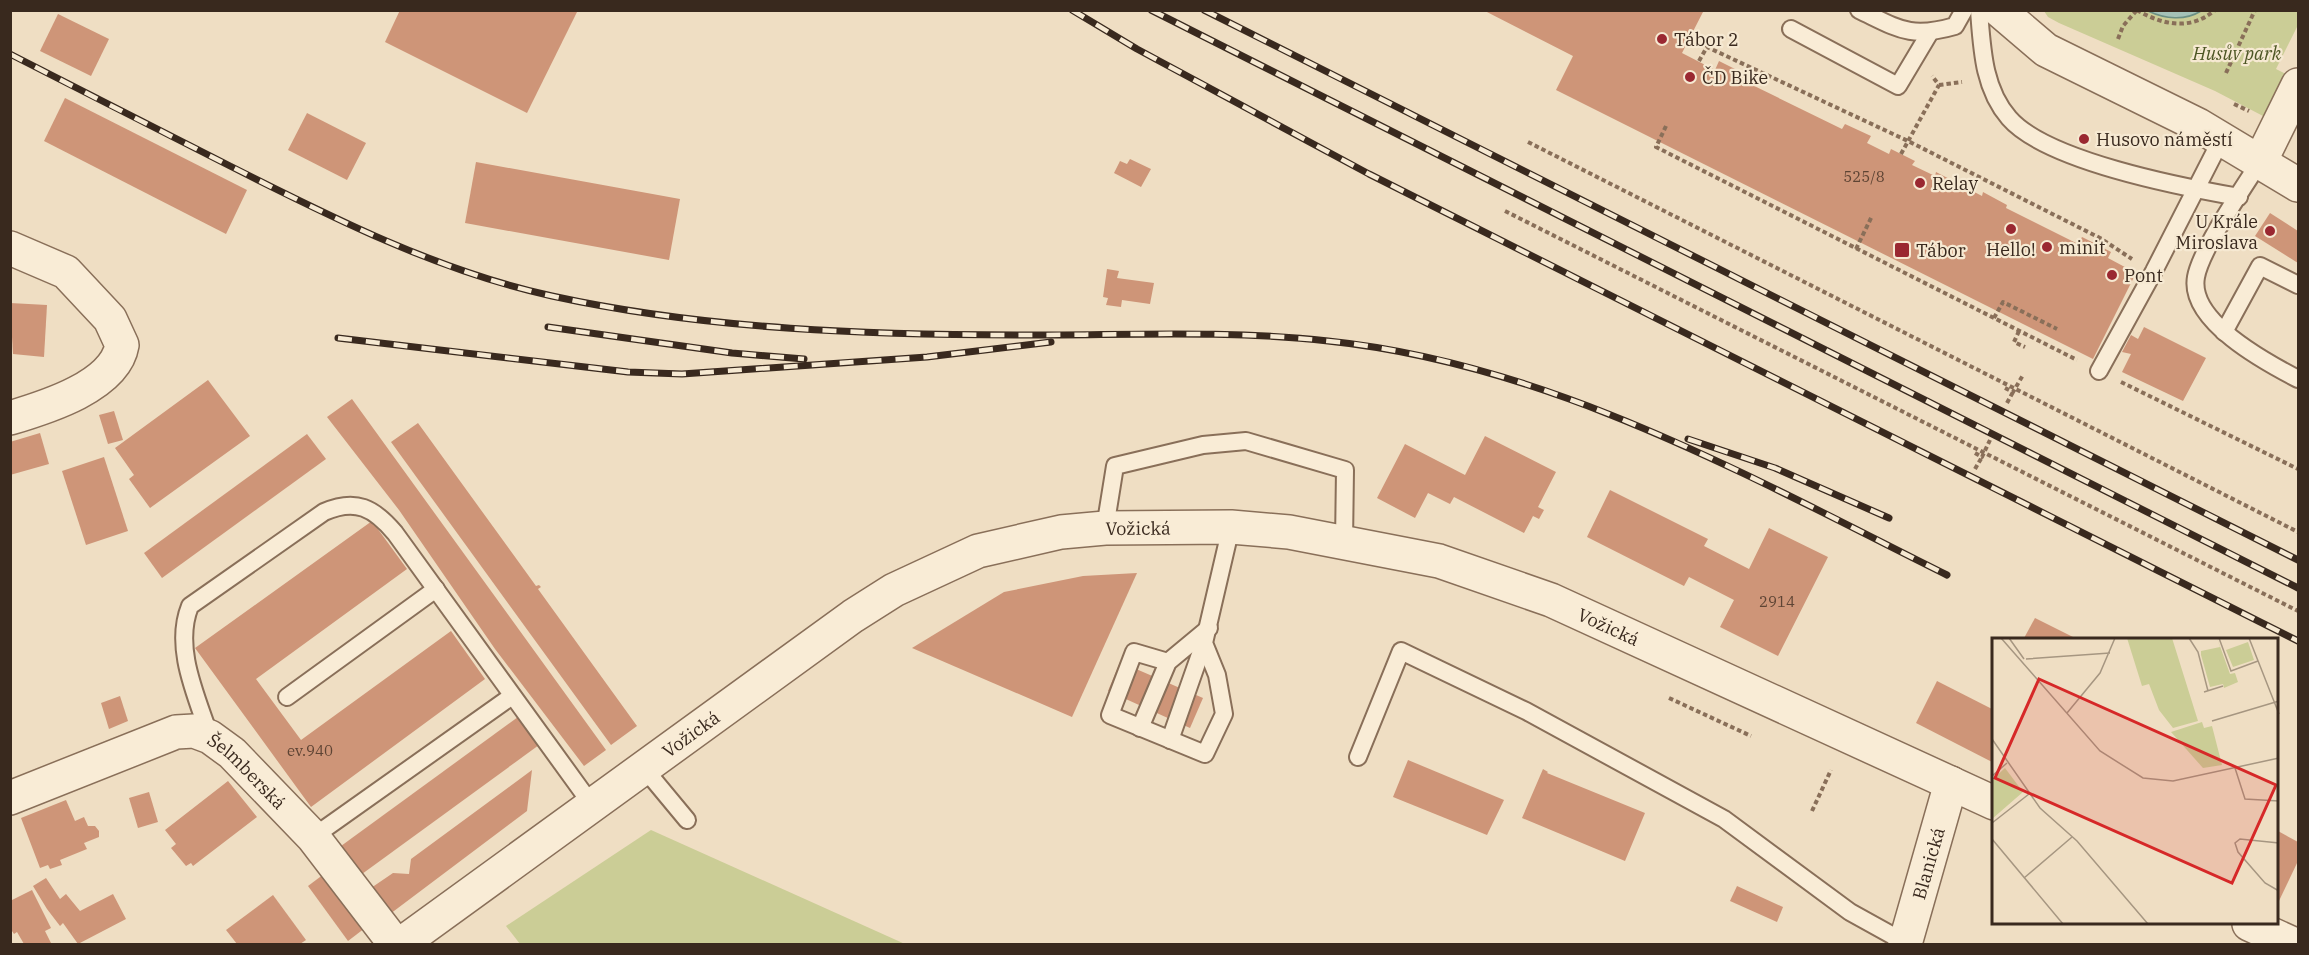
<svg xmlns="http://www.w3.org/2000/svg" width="2309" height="955" viewBox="0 0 2309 955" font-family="'IBM Plex Serif',serif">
<rect width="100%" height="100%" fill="#efdec3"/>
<!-- green -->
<g fill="#cbcd96">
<polygon points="2044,11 2298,11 2298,25 2276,69 2290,76 2267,115 2263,116 2215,91 2059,23 2048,17"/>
<polygon points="651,830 905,944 520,944 506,926"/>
</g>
<!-- water -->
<path fill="#a5c2b7" stroke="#6c9084" stroke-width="1.5" d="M2148 11H2201C2185 21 2165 19 2148 11Z"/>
<!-- building -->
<g fill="#ce9578">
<polygon points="400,10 578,10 527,113 385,42"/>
<polygon points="1483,10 1704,10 1682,53 1715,70 1719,61 1745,74 1742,80 1842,129 1845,124 1871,136 1867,143 1889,154 1891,149 1915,161 1912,165 1935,176 1936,172 1982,196 1983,192 2007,205 2006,208 2078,244 2082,237 2098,245 2111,252 2108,258 2136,273 2093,359 1556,90 1573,56"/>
<polygon points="58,14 109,39 91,76 40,51"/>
<polygon points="65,98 247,190 226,234 44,141"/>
<polygon points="307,113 366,143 347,180 288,150"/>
<polygon points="1130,159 1151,169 1141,187 1114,173 1120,161 1127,164"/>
<polygon points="476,162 680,199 669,260 465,223"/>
<polygon points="2270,213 2298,231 2298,263 2255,236"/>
<polygon points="1107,269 1119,271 1117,278 1154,283 1150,304 1122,300 1121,307 1106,305 1108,298 1103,297"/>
<polygon points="10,303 47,305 44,357 13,354"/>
<polygon points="2144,327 2206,358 2183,401 2122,372 2131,354 2122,352 2131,335 2138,339"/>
<polygon points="208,380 250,436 150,508 129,479 134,475 115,448"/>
<polygon points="352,399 606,750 584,766 495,649 399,510 327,417"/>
<polygon points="114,411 123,440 108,444 99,415"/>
<polygon points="418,423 536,586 539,585 541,587 538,589 637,726 611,745 391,442"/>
<polygon points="40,433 49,464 10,475 10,442"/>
<polygon points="307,434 326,459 162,578 144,553"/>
<polygon points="1485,436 1556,472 1538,507 1544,510 1539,519 1533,516 1524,533 1454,497 1450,504 1428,493 1415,518 1377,498 1405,444 1465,475"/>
<polygon points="104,457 128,531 86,545 62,471"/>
<polygon points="1610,490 1708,539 1704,546 1749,569 1769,528 1828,557 1778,656 1720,627 1734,600 1689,577 1684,586 1587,537"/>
<polygon points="372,521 407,569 256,679 301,740 451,631 485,679 311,807 195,648"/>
<polygon points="1137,573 1072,717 912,648 1004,592 1083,576"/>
<polygon points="2035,618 2079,640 2023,640"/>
<polygon points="1120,662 1203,698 1190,728 1108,691"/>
<polygon points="1937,681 1994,710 1994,763 1916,723"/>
<polygon points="120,696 128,721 109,729 101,703"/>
<polygon points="518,717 539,745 362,874 341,846"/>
<polygon points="1408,760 1504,800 1487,835 1393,797"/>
<polygon points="1543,769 1548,772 1547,773 1645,813 1625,861 1522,818"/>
<polygon points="532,770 527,811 390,914 371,888 393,873 409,874 411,859"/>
<polygon points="228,781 257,817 193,866 191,863 186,866 171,848 176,844 165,830"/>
<polygon points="149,792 158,822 138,828 129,798"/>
<polygon points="66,800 75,821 84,817 88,826 95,826 99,831 99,837 84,843 87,849 60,860 62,865 50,869 48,865 40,868 21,818"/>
<polygon points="2278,831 2298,842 2298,861 2278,903"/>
<polygon points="324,874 365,928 348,941 308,886"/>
<polygon points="46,878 60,899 66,894 80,911 113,894 126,919 78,944 63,923 60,926 47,909 33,886"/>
<polygon points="1737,886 1783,907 1777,922 1730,901"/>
<polygon points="32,890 51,928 45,931 51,943 49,944 24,944 17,932 14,934 10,928 10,901"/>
<polygon points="273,895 306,940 300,944 237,944 226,930"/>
</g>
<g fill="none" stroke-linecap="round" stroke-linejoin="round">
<!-- service casing -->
<g stroke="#896f59" stroke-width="20">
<g id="service">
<path d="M1859 10C1899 29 1910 39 1955 26L1964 10"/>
<path d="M1979 10C1982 48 1983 88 2009 118 2046 161 2182 187 2239 197"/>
<polyline points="1791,29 1898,86 1929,34"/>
<path d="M2261 160C2244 187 2201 249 2196 277 2188 321 2267 363 2298 379"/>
<polyline points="2224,332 2260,266 2298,285"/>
<polyline points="2099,371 2154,271 2222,138"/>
<polyline points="1105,528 1115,466 1203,445 1246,441 1345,470 1344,543"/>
<polyline points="1168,662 1134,652 1110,715 1205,754 1224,714 1217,675 1204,643 1231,527"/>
<polyline points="287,697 436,589"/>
<polyline points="1140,728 1168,662 1209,628"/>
<path d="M210 737C197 697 173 648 190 606L324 512C356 498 374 508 395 533L592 805"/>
<polyline points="1170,740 1204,643"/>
<polyline points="1358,757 1401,651 1526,711 1724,819 1850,912 1906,943"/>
<polyline points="643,767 687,820"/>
<polyline points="313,837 512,696"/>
</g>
</g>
<!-- minor casing -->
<g stroke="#896f59" stroke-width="36">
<g id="minor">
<polyline points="1999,10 2046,50 2198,125 2298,185"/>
<polyline points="2261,160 2298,85"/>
<path d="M10 248 66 272 110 319 122 345C115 386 47 407 10 418"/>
<path id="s1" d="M10 798 176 732 194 731 210 737 232 753 313 837 395 944"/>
<polyline points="2249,924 2293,944"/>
<path id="s2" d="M401 944 853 616 894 590 978 551 1061 532 1105 528 1231 527 1289 532 1439 561 1551 600 1994 803"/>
<path id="s3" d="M1905 944 1951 783"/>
</g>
</g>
<!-- path -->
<g stroke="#896f59" stroke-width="4" stroke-dasharray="4.5 3" stroke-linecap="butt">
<path d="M2137 10C2162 25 2191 31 2215 10"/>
<polyline points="2118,39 2123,26 2137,10"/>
<polyline points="1699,61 1707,47 1908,141 2100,238 2132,259"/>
<polyline points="2226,73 2255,10"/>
<polyline points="1939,85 1962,82"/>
<polyline points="2234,104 2249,111"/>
<polyline points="1666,126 1656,147 2077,360"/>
<polyline points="1528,142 2298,532"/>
<polyline points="1901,154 1939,85 1932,76"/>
<polyline points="1505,211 2298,611"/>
<polyline points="1856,249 1872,216"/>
<polyline points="2096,249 2100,238"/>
<polyline points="1994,318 2003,302 2057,329"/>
<polyline points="2019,331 2014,342 2025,347"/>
<polyline points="2121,382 2298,469"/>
<polyline points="2005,388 2013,392 2023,375"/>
<polyline points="2007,403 2013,392"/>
<polyline points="1975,453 1982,457 1990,440"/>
<polyline points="1975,469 1982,457"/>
<polyline points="1669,698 1751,736"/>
<polyline points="1812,811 1831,770"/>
</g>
<!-- service -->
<use href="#service" stroke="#f9ecd6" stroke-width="16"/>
<!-- minor -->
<use href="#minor" stroke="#f9ecd6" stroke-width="33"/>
<!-- rail casing -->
<g stroke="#39291e" stroke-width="7">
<g id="rail">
<polyline points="1072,10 1137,49 1369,174 2298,641"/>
<polyline points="1151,10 2298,588"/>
<polyline points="1204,10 2298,560"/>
<path d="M10 54C84 92 157 129 230 166 333 218 438 271 552 296 708 330 872 335 1031 335 1130 335 1229 330 1328 341 1551 364 1750 477 1947 575"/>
<polyline points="548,327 732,353 804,359"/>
<polyline points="338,338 628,372 682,374 927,357 1051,342"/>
<polyline points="1688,439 1775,468 1889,518"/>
</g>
</g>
<!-- rail -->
<use href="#rail" stroke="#f6e9d2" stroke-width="4.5" stroke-dasharray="14" stroke-linecap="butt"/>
</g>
<!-- markers -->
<g fill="#9a2831" stroke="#f6e9d2" stroke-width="2">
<circle cx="1662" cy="39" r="6"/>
<circle cx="1690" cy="77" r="6"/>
<circle cx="2084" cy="139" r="6"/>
<circle cx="1920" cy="183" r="6"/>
<circle cx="2011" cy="229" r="6"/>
<circle cx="2270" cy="231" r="6"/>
<circle cx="2047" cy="247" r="6"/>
<rect x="1894" y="242" width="16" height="16" rx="3"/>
<circle cx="2112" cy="275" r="6"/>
</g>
<g text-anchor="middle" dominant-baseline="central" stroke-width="4.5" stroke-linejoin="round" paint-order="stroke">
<!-- number labels -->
<g font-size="15" fill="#5e4434">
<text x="1864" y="176">525/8</text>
<text x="1777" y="601">2914</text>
<text x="310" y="750">ev.940</text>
</g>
<!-- poi labels -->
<g font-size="18" fill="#39291e" stroke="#f6e9d2" text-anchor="start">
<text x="1674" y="39">Tábor 2</text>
<text x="1702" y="77">ČD Bike</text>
<text x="2096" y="139">Husovo náměstí</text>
<text x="1932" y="183">Relay</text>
<text x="2258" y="221" text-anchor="end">U Krále<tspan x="2258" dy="21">Miroslava</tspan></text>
<text x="2059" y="247">minit</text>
<text x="2011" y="249" text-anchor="middle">Hello!</text>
<text x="1916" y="250">Tábor</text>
<text x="2124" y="275">Pont</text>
</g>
<!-- park labels -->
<g font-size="18" font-style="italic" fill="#4d5624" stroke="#f6e9d2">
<text x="2237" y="53">Husův park</text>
</g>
<!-- street labels -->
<g font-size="18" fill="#39291e" stroke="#f6e9d2">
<text stroke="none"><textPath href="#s2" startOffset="862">Vožická</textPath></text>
<text stroke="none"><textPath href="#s2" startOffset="1348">Vožická</textPath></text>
<text stroke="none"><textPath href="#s2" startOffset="358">Vožická</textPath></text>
<text stroke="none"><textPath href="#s1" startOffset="264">Šelmberská</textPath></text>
<text stroke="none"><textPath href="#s3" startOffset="84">Blanická</textPath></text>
</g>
</g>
<!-- overview -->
<g transform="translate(1992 638)">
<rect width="286" height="286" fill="#efdec3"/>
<path d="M135 0H180L206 83 181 90 167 72 157 46 150 48ZM225 0 238 36 243 35 246 44 232 50 231 46 218 49 209 17V13L228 9ZM256 4 262 22 241 29 234 12ZM210 84 212 90 220 88 230 127 211 130 179 94ZM13 130 31 154 0 181V142Z" fill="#cbcd96"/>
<path fill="none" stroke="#a69681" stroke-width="1.5" d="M9 0 108 113 151 140 181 143 287 120M17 0 32 21M197 0 206 14 216 53M227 0 239 33 266 23M257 0 287 76M34 21 118 15M212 54 231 48M75 75 108 35 123 0M220 83 287 63M0 101 48 170 85 203 156 286M243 130 253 161 287 163M0 138 15 125M0 185 37 156M0 201 71 286M287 205 248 201 243 205 246 214 273 245 287 253M32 240 80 199"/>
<path fill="#d62828" fill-opacity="0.15" stroke="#d62828" stroke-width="3" d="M47 41 284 147 240 245 3 140Z"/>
<rect width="286" height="286" fill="none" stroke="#39291e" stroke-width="3"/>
</g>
<!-- border -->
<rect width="2309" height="955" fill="none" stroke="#39291e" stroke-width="24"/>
</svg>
